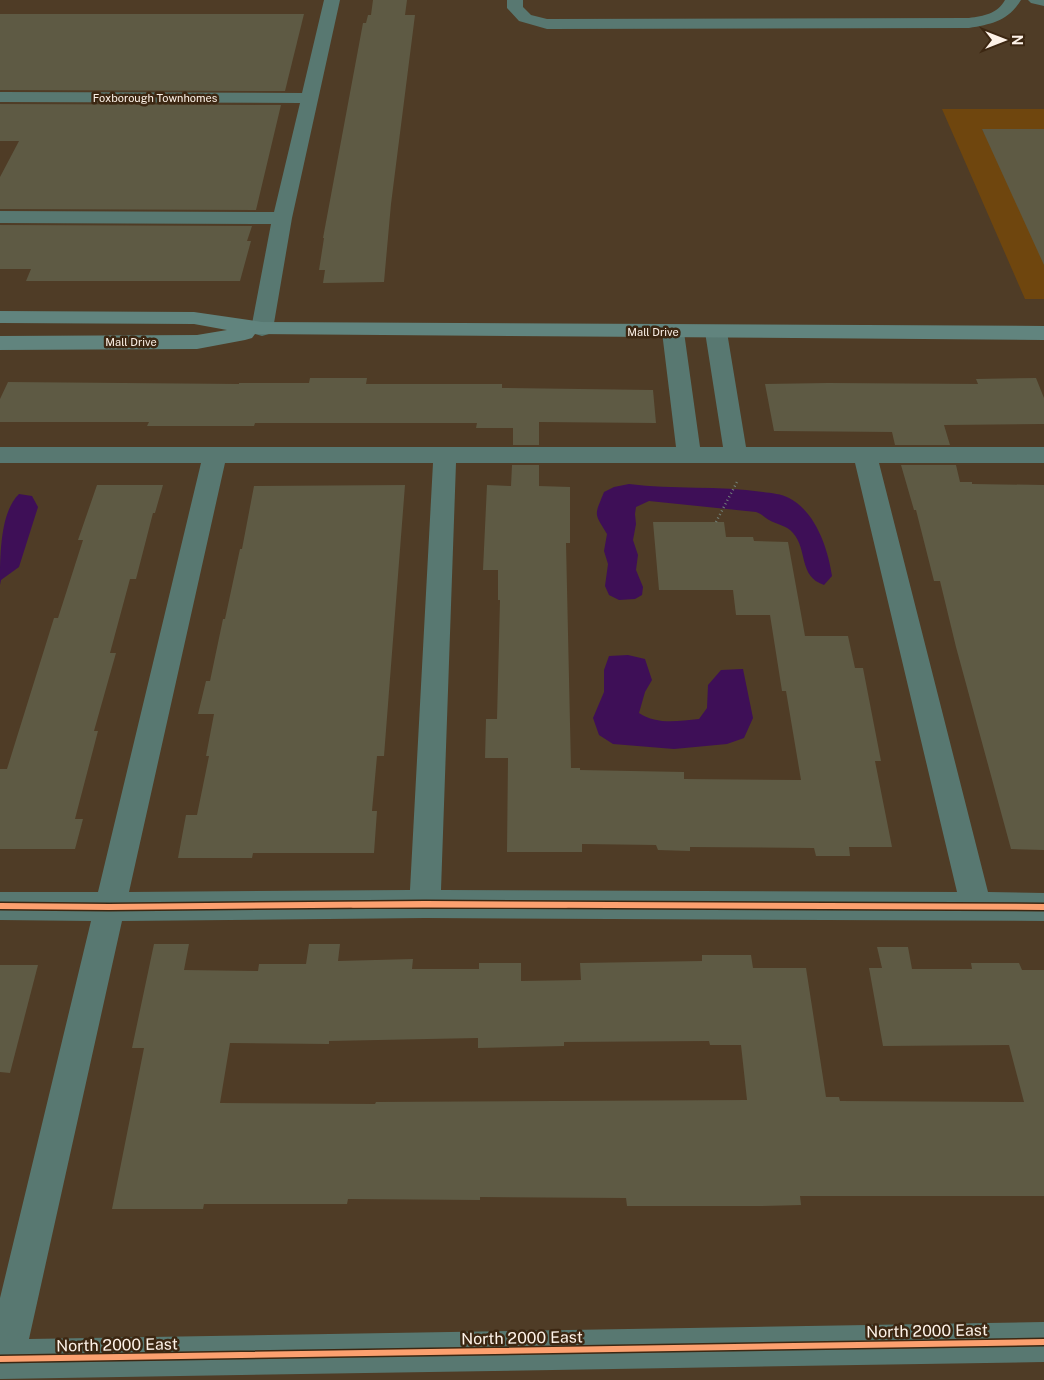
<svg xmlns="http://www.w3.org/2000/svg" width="1044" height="1380" viewBox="0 0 1044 1380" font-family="'Public Sans',sans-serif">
<rect width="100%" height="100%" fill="#4f3c26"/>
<!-- green -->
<polygon fill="#6f460e" points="942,109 1044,109 1044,129 982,129 1044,245 1044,299 1025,299"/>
<!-- water -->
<g fill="#3e0f57">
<path d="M629 484C673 490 718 485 763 492 771 493 782 494 789 498 816 512 828 549 832 576L824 585C798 576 808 550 793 533 786 525 778 525 769 520 764 517 762 514 756 512L649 501 636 507 635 514 636 524 633 540 638 555 636 570 643 587 642 595 635 599 619 600 609 595 605 586 608 564 604 551 607 534C594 512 594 517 604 492L614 487Z"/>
<path d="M19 494 32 496 38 507 19 567 1 580 0 585C0 556 0 512 19 494Z"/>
<path d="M628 655 645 659 652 680 645 692 639 713C657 725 678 721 699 719L707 708 708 685 721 670 743 669 753 718 744 738 727 744 674 749 613 744 599 735 593 718 604 692V670L609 656Z"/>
</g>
<!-- building -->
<g fill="#5e5a44" fill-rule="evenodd">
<polygon points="373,0 407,0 405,15 415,15 391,204 384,282 323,283 325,270 319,270 324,238 323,238 363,23 366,23 368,15 371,15"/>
<polygon points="0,14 304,14 285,91 0,90"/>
<polygon points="0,104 281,105 256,210 0,209 0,177 19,141 0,141"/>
<polygon points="982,129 1044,129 1044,265"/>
<polygon points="0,225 252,226 247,241 251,241 240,281 26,281 31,269 0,269"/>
<polygon points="310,378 367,378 366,384 502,384 502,388 653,390 656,423 539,422 539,445 513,445 513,428 476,428 477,423 255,423 254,426 147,426 149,422 0,422 0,399 8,382 239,384 239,383 309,383"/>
<polygon points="1036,378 1044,398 1044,424 944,425 950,445 895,445 892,432 774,431 765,384 828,383 978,384 976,379"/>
<polygon points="512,465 539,465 539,486 570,487 570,543 566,543 571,768 580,768 580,770 684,772 684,779 801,780 786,691 782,691 770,615 736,615 733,590 659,590 653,522 724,522 726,537 753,537 754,541 788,542 805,636 848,636 855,668 863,668 881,761 875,761 892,847 849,847 850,856 816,856 814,848 690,847 690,851 658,850 656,845 582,844 582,852 507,852 508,758 485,758 486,719 497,719 500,600 498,600 498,570 483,570 487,485 511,486"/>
<polygon points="901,465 956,465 960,482 972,482 972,484 1044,485 1044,850 1011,849 956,647 940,581 934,581 916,510 914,510"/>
<polygon points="97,485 163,485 155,513 153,513 136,579 130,579 110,653 116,653 94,731 98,731 75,819 83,819 75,849 0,849 0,769 7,769 54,618 58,618 83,540 78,540"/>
<polygon points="405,485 384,756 377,756 372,811 377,811 374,853 253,853 252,858 178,858 186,815 197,815 209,756 206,756 214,714 198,714 206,681 210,681 223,619 225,619 240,549 242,549 254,486"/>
<path d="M154 944H189L184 970 258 971 259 964H306L309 944H340L338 961 413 959 412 969H479V963H521V981L581 980 580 963 702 961V955H751L753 968H806L826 1097H839L840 1101 1024 1102 1009 1045 883 1046 869 968H882L877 947H908L912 969H972L971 963H1019L1022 970H1044V1196H800L801 1205 760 1206H627L626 1198 480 1197V1200L348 1199 347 1204H204L203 1209H112L144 1048H132ZM478 1038V1048L564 1046V1042L709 1041 710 1045H741L747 1100 376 1102 375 1104 220 1103 230 1043 329 1044V1041Z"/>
<polygon points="0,965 38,965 10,1073 0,1072"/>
</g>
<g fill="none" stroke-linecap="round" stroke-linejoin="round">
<!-- path -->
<polyline stroke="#728279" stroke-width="2.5" stroke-dasharray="1 3" stroke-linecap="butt" points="716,522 737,482"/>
<!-- minor -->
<g fill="#587871" fill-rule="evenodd">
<polygon points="324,0 340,0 292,218 273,329 269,334 262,336 255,334 251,329 271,224 0,223 0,211 274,212 300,103 0,102 0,92 302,93"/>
<path d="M507 0H523V7L531 15 547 19 969 18C984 16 997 14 1005 0H1021C1008 21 992 24 969 28L547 29 519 21 507 8Z"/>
<polygon points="1028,0 1044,0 1044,6 1031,3"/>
<path d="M673 325 680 327 684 332 700 447H723L705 332 709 327 716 325 723 327 727 332 746 447H1044V463H879L988 892 1044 893V921L425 918 122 921 29 1339 1044 1322V1362L0 1379V1298L91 921 0 920V892H98L201 463H0V447H676L662 332 666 327ZM225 463H433L410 890 129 892ZM456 463H855L957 892 441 890Z"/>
</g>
<!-- secondary -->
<polygon fill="#61847e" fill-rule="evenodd" points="0,311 194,312 262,322 1044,326 1044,340 255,334 252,338 245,340 197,349 0,350 0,336 197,335 227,330 194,324 0,323"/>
<!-- cycleway-far1 casing -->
<g stroke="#3c2712" stroke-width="8">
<polyline id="cycleway-far1" points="353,905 566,905"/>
</g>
<!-- cycleway casing -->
<g stroke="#3c2712" stroke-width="9">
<g id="cycleway">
<polyline points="0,906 109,907 425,904 1044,907"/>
<polyline points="0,1359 1044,1342"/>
</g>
</g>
<!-- cycleway-far1 -->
<use href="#cycleway-far1" stroke="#fca06f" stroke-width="5"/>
<!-- cycleway -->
<use href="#cycleway" stroke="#fca06f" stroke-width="6"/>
</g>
<g text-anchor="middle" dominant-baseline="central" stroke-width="5" stroke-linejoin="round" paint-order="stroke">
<!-- far-street labels -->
<g font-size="11" fill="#fdf2e8" stroke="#3c2712">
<text x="155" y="98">Foxborough Townhomes</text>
<text x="653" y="332">Mall Drive</text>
<text x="131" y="342">Mall Drive</text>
</g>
<!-- near-street labels -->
<g font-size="16" fill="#fdf2e8" stroke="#3c2712">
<text transform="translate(927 1331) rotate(-1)">North 2000 East</text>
<text transform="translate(522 1338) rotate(-1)">North 2000 East</text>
<text transform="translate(117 1345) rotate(-1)">North 2000 East</text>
</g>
</g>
<!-- north arrow -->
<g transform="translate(1004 40) rotate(90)" stroke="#3c2712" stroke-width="4" paint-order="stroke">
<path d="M0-4L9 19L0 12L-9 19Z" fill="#fdf2e8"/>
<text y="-8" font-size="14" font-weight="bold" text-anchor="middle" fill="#fdf2e8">N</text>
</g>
</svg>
